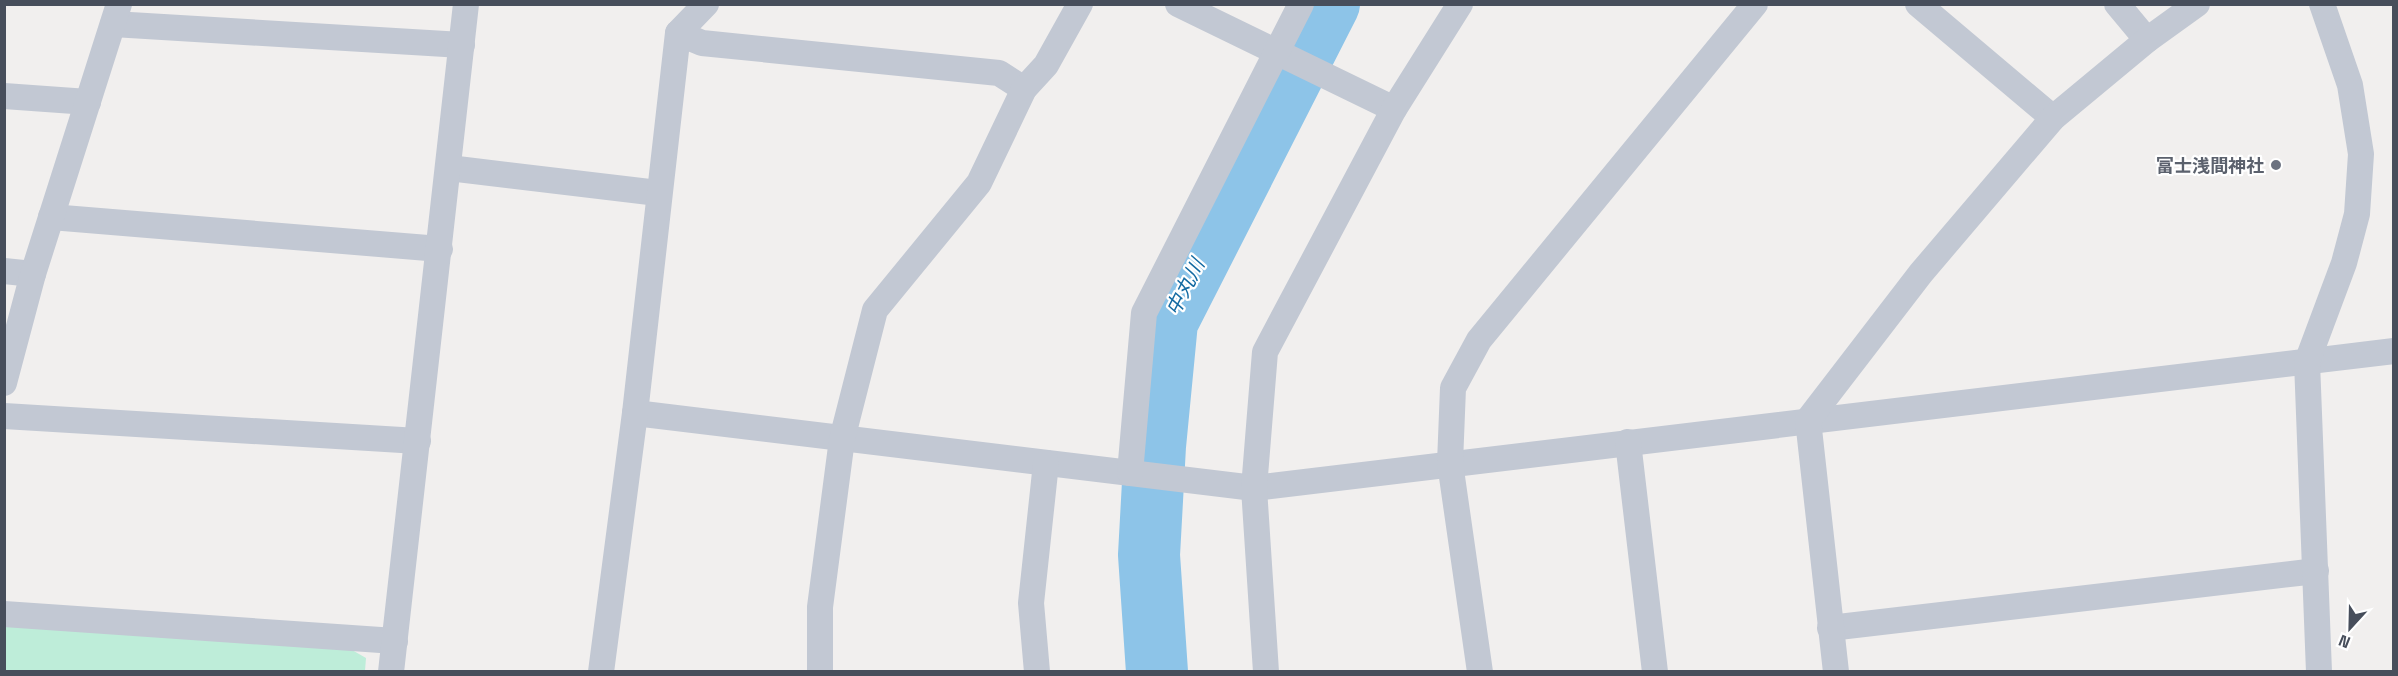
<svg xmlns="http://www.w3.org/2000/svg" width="2398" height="676" viewBox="0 0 2398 676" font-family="'Space Grotesk','Noto Sans JP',sans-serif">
<rect width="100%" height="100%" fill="#f1efee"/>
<!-- green -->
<polygon fill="#beedd9" points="4,621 338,642 366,658 365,671 5,671"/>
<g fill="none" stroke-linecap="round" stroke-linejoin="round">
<!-- river -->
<polyline stroke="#8dc4e8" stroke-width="62" points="1157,672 1149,555 1155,446 1167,322 1329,4"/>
<!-- minor -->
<g stroke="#c2c8d3" stroke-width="26">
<polyline points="1178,4 1394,109"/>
<polyline points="1918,4 2053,118"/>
<polyline points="2117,4 2147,40"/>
<polyline points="113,24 462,45"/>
<polyline points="678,33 702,43 999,73 1024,89"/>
<polyline points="4,96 88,102"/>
<polyline points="449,168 658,193"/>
<polyline points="51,217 440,249"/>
<polyline points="4,271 33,274"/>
<polyline points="4,383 33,274 119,4"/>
<polyline points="635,413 1254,488 2394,351"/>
<polyline points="4,416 418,441"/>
<polyline points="1628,442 1655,672"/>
<polyline points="1130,473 1144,313 1301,4"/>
<polyline points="4,614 395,641"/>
<polyline points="1830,628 2316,571"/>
<polyline points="391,672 466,4"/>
<polyline points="601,672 635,413 678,33 706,4"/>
<polyline points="820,672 820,607 842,439 875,310 979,183 1024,89 1046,65 1080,4"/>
<polyline points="1037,672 1031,603 1046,463"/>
<polyline points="1266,672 1254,488 1265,352 1394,109 1460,4"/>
<polyline points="1480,672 1450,463 1453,388 1479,340 1755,4"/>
<polyline points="1836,672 1808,420 1921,273 2053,118 2147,40 2197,4"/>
<polyline points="2319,672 2307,362 2344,263 2357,214 2361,154 2350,85 2322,4"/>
</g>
</g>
<!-- markers -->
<circle fill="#6b7280" stroke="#fff" stroke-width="2" cx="2276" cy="165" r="6"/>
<g text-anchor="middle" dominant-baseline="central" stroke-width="4.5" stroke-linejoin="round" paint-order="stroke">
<!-- worship labels -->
<g font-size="18" font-weight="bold" fill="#5b616d" stroke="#fff" text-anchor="end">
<text x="2264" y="165">富士浅間神社</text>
</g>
<!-- water labels -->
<g font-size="20" font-style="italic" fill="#136aa2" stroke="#fff">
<text transform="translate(1185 287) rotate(-63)">中丸川</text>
</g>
</g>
<!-- border -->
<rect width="2398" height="676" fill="none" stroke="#474e5b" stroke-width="12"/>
<!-- north arrow -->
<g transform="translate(2350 628) rotate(202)" stroke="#ffffff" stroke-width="4.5" paint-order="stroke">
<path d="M0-4.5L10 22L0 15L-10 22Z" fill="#474e5b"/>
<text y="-9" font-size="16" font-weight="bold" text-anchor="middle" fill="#474e5b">N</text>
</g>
</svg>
